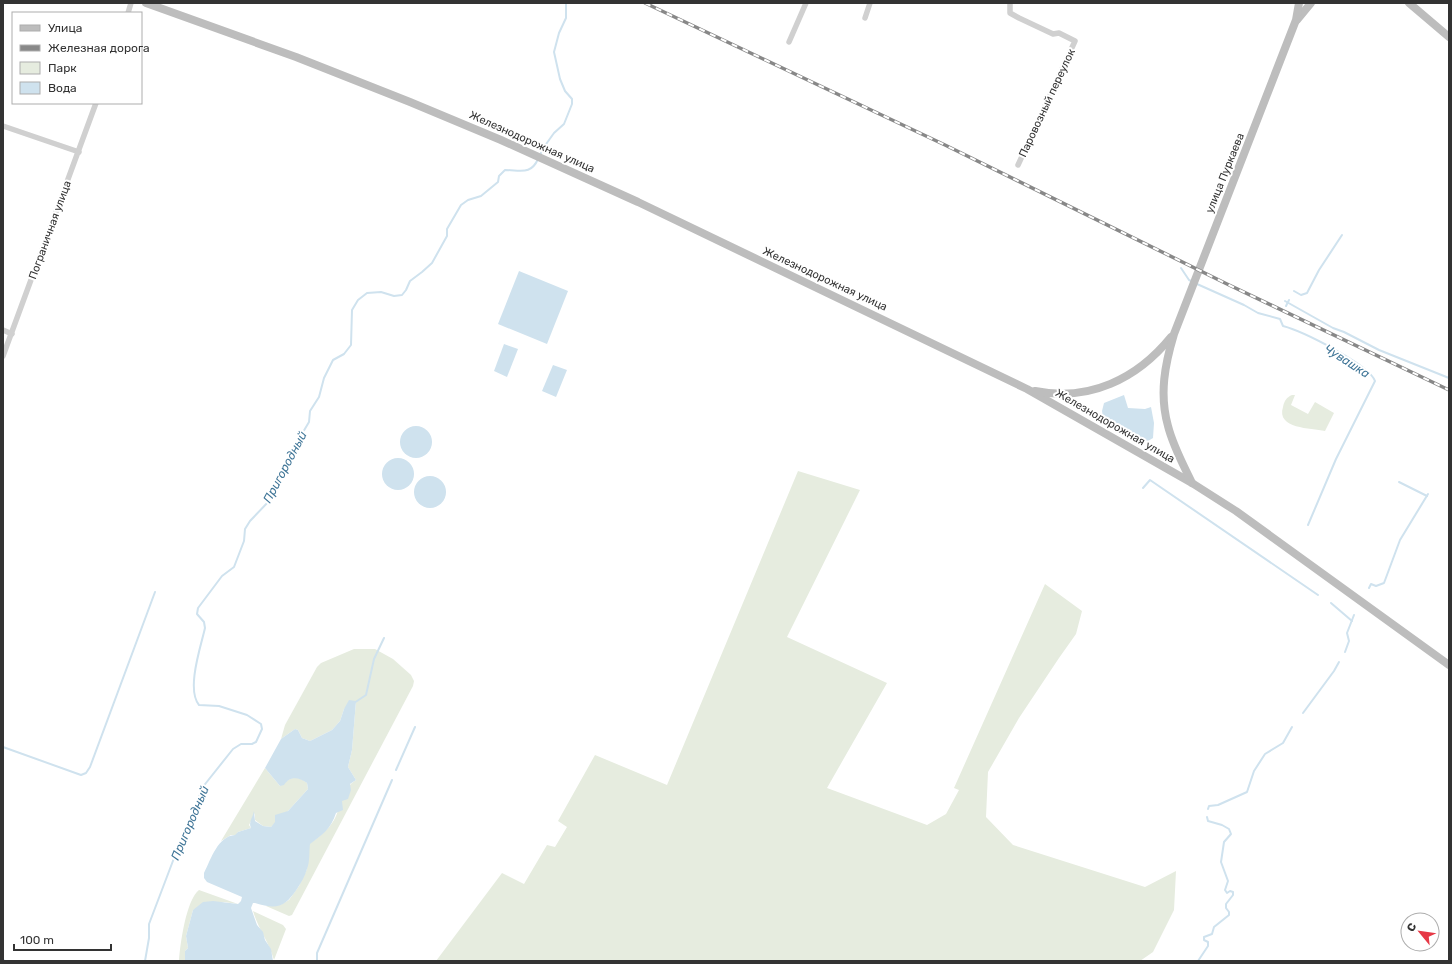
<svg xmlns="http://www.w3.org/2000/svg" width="1452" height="964" viewBox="0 0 1452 964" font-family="Rubik,sans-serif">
<rect width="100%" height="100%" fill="#fff"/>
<!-- green -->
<g fill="#e6ecdf">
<path d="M1292 395H1295L1291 405 1308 414 1315 402 1334 413 1325 431C1311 428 1276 429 1283 407 1284 401 1287 397 1292 395Z"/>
<polygon points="798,471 860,490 787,637 887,683 827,788 927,825 946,814 959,790 954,788 1045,584 1082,611 1076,634 1059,658 1019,718 988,772 986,817 1013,845 1145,887 1176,871 1174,910 1153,952 1140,961 436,961 502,873 524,884 547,845 555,847 567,827 558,821 595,755 667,785"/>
<path d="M354 649H375L393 659 411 675 414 681 413 686 292 915 289 916 266 906 280 905 289 900 299 886 307 869 309 844C318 838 329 829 334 820 341 808 342 788 356 780L348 767 352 750 356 701 344 709 340 721 332 730 310 741 302 738 298 730 295 729 281 739 285 725 317 667 321 663Z"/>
<path d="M265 768 280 786C290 778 295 774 307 783L308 789 288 811 271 827 263 826 255 820V813L249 825 251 828 238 832 236 835H231L221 841Z"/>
<path d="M199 890 238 904 224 902 193 910 186 936 188 948 185 951V961H179C180 945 186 900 199 890Z"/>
<path d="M253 911 283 925 286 929 274 960C269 942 258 928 253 911Z"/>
</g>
<!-- water -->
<g fill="#cfe2ee">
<polygon points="519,271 568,291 547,344 498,324"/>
<polygon points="504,344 518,349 507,377 494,371"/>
<polygon points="553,365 567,370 556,397 542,391"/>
<path d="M1124 395 1128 408 1145 409 1151 407 1154 423 1153 438 1148 441C1132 436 1118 426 1103 417L1102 411 1104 403Z"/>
<circle cx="416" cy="442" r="16"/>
<circle cx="398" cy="474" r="16"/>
<circle cx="430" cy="492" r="16"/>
<path d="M349 700 356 701 352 750 348 767 356 780 350 784 351 790 348 799 342 801 343 810 336 813C331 829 322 835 310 844 309 852 310 862 307 869 305 876 301 883 297 889 285 907 277 910 255 903H253L251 908 257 925 263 932 265 940 271 949 273 961H185V951L188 948 186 936 193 910 203 902 213 901 238 904 241 901 242 897 207 882 204 878V873C211 859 218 836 235 835L238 832 251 828C248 822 253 817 254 811L255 821 263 826 271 827 275 822V815L288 811 308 789 307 783C298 777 290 776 284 785L280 786 265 768 281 739 295 729 298 730 302 738 310 741 332 730 340 721 344 709Z"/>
</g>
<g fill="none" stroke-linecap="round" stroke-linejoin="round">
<!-- stream -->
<g stroke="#cfe2ee" stroke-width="2">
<polyline points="540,155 544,147 554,133 564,124 572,104 572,99 565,91 560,79 554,52 559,33 566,18 566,3"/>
<polyline points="1181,268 1189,280 1193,282"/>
<path d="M1197 284 1244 305 1258 313 1280 319 1283 326C1302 331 1369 364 1375 381L1336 459 1308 525"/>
<polyline points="1294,291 1301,295 1307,293 1319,270 1342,235"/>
<polyline points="1285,301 1333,328 1344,332 1379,350 1449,378"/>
<polyline points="1286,306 1289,300"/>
<polyline points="1399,482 1427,496"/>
<polyline points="1143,488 1150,480 1318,595"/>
<polyline points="1369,588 1371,584 1376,586 1384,583 1400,540 1428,494"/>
<polyline points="1331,603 1352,621"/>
<polyline points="1345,652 1349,641 1347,633 1354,615"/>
<polyline points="354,703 366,695 374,659 384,638"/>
<polyline points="1303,713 1334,671 1339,662"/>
<polyline points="3,747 81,775 86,773 90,767 155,592"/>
<polyline points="396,770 415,727"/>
<polyline points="1208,809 1209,806 1218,805 1247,792 1254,771 1265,754 1283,743 1292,727"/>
<polyline points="3,960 5,961"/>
<path d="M145 961 149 938V924L179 845 192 818 202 788 233 749 241 744H252L256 742 262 729 261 724 247 715 219 706 199 705C186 689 201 646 205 628L204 622 197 614 198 608 222 576 234 567 244 541 245 529 250 521 270 500 275 487 286 469 293 449 309 422 310 411 319 397 324 378 333 360 344 354 351 345 352 310 358 300 367 293 381 292 394 296 402 295 406 290 410 281 422 272 432 263 447 236V229L461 205 468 200 481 196 498 182 499 176 505 170C521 170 531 175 538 159"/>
<polyline points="317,961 317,953 392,780"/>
<polyline points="1198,961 1208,946 1208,942 1204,940 1204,937 1212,934 1214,927 1229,915 1229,912 1226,908 1226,904 1233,895 1233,892 1230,891 1227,893 1225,890 1228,881 1221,862 1224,842 1231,834 1229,829 1222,825 1208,821 1207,817"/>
</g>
<!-- street -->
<g stroke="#d0d0d0" stroke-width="5.5">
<polyline points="1010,3 1010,13 1019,18 1053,34 1059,33 1075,41 1018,165"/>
<polyline points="128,13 131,3"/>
<polyline points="865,18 870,3"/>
<polyline points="789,42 806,3"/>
<polyline points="3,126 79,152"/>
<polyline points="3,330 12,334"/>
<polyline points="3,356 96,103"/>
</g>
<!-- secondary -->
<g stroke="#bdbdbd" stroke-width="8">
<polyline points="146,3 296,57 410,102 501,140 638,202 1027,389 1192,483 1236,511 1449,665"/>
<polyline points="1409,3 1449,37"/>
<polyline points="1297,20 1311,3"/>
<path d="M1035 391C1089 402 1137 379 1171 337"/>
<path d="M1192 483C1183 464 1173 446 1168 426 1159 394 1165 364 1174 334L1296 20 1299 3"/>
</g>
<!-- rail casing -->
<g stroke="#888" stroke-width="3.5">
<polyline id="rail" points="645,3 945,145 1227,284 1449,390"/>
</g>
<!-- rail -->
<use href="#rail" stroke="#fff" stroke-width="2" stroke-dasharray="6" stroke-linecap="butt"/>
</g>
<g text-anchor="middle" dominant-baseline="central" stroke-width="4" stroke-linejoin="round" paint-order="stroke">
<!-- street labels -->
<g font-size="11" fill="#333" stroke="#fff">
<text transform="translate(1047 103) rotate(-65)">Паровозный переулок</text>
<text transform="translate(532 142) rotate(24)">Железнодорожная улица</text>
<text transform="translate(1225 173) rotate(-68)">улица Пуркаева</text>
<text transform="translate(50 230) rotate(-70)">Пограничная улица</text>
<text transform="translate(825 279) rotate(25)">Железнодорожная улица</text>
<text transform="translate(1115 426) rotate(30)">Железнодорожная улица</text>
</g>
<!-- water labels -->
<g font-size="12" font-style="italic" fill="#3f7597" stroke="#fff">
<text transform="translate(1347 361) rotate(33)">Чувашка</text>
<text transform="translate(285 467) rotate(-62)">Пригородный</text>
<text transform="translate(190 823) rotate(-67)">Пригородный</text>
</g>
</g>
<!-- border -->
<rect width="1452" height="964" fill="none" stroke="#333333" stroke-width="8"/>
<!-- legend -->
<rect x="12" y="12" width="130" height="92" fill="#ffffff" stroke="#adadad"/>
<rect x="20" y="25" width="20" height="6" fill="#bdbdbd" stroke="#adadad"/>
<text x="48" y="32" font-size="12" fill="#333333">Улица</text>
<rect x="20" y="45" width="20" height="6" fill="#888888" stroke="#adadad"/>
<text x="48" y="52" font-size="12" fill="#333333">Железная дорога</text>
<rect x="20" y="62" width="20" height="12" fill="#e6ecdf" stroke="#adadad"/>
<text x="48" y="72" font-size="12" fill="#333333">Парк</text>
<rect x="20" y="82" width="20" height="12" fill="#cfe2ee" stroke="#adadad"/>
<text x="48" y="92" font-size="12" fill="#333333">Вода</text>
<!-- north arrow -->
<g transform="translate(1420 932) rotate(299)"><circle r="19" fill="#ffffff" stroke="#adadad"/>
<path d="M0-3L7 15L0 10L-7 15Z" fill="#e63946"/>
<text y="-6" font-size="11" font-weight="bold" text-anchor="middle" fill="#333333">С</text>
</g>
<!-- scale -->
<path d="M14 944v6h97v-6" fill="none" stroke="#333333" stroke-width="2"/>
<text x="20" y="944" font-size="12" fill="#333333" stroke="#ffffff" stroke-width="3" paint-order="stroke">100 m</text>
</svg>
